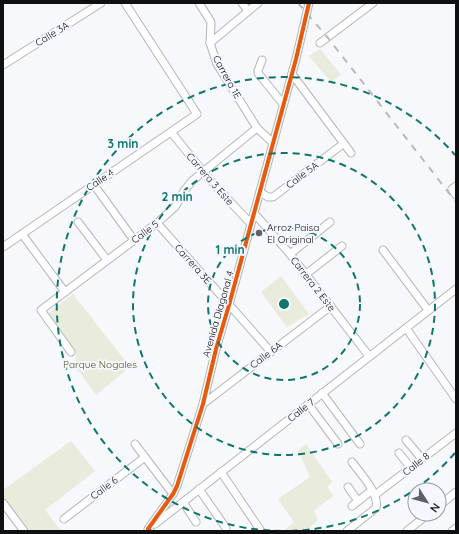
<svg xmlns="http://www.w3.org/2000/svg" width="459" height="534" viewBox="0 0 459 534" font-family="Quicksand,sans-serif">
<rect width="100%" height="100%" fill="#f6f8fb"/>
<!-- green -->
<g fill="#e9ebdc">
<polygon points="320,49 341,75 331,82 309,56"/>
<polygon points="281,276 309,314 287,327 261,292"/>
<polygon points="73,294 130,367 96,395 75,366 76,354 47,314"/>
<polygon points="71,441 95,471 45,510 61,531 30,531 3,498 3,490"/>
<polygon points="306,444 332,482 327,487 333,496 314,511 318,520 306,531 283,531 294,522 278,499 310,477 298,450"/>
</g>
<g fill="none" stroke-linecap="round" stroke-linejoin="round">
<!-- minor casing -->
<g stroke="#b5b6b8" stroke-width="9">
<g id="minor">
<polyline points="199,3 211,22 210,43 217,64 257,128 273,143"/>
<polyline points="242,3 248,11"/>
<polyline points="210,43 258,3"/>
<polyline points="320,43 373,3"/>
<polyline points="262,60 258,71 258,73 283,104"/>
<polyline points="3,65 101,3"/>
<polyline points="292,74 351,153"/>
<polyline points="171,132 209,179 251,224"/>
<polyline points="94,185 134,240"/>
<polyline points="456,186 452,189 456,195"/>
<polyline points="260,192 268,197 273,197 343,144"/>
<polyline points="254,213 290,254 369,356"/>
<polyline points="78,222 107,260"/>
<polyline points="157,223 271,352"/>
<polyline points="22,234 65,292"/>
<polyline points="3,247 197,114 125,3"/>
<polyline points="383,250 428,310"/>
<polyline points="290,254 330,222"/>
<polyline points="305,275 342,246"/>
<polyline points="406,328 456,399"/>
<polyline points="71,352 41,310 157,223 175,207 184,191 192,181 257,128"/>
<polyline points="322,393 360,444"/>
<polyline points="203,404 331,306"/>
<polyline points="308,404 338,444"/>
<polyline points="406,440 422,459"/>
<polyline points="135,444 173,494"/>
<polyline points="399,453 411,468"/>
<polyline points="221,472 261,531"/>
<polyline points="348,487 358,501"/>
<polyline points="199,489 226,528"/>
<polyline points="375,495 456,433"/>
<polyline points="183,502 196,522"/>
<polyline points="3,503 24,531"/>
<polyline points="352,506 372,490"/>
<polyline points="439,506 456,492"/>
<polyline points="64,519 145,457"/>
<polyline points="155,524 456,289"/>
<polyline points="150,531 148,529 173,494 177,486 203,404 216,349 229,305 296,59 309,3"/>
<path d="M347 531 376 508C380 494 360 473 352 462"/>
<polyline points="407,531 428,514"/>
<polyline points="452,531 456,528"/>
</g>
</g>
<!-- minor -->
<use href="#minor" stroke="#fefefe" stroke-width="7"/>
<!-- rail -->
<polyline stroke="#bababa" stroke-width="2" stroke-dasharray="7 7" stroke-linecap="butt" points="298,3 328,38 456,202"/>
<!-- cycleway casing -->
<g stroke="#f4f7fd" stroke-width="6">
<polyline id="cycleway" points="150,531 148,529 173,494 177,486 203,404 216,349 229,305 296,59 309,3"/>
</g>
<!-- cycleway -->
<use href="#cycleway" stroke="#e8590c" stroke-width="4"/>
</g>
<!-- distance rings -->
<g fill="none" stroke="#0f766e" stroke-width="2" stroke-dasharray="7 5">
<circle cx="284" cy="304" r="76"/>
<circle cx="284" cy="304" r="151"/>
<path d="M455 453A227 227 0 0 1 286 531M282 531A227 227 0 1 1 455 155"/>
</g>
<!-- markers -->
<circle fill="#606164" stroke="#f4f7fd" stroke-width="1.5" cx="259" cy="233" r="4"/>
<g text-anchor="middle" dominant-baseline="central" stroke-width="4" stroke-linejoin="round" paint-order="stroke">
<!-- street labels -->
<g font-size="10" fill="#0f1012" stroke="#f4f7fd">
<text transform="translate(52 34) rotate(-32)">Calle 3A</text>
<text transform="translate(227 77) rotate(61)">Carrera 1E</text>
<text transform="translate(302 175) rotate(-37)">Calle 5A</text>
<text transform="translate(210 179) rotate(49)">Carrera 3 Este</text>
<text transform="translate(100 180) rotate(-34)">Calle 4</text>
<text transform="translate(145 232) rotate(-37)">Calle 5</text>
<text transform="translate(193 264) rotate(48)">Carrera 3E</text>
<text transform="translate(313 284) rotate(52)">Carrera 2 Este</text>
<text transform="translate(218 314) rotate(-74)">Avenida Diagonal 4</text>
<text transform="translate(266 355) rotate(-37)">Calle 6A</text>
<text transform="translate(301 410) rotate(-38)">Calle 7</text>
<text transform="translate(416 464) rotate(-38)">Calle 8</text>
<text transform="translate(104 488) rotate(-37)">Calle 6</text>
</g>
<!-- poi labels -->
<g font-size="10" fill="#0f1012" stroke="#f4f7fd" text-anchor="start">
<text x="267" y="227">Arroz Paisa<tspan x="267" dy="12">El Original</tspan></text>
</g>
<!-- park labels -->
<g font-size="10" fill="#565820" stroke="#f4f7fd">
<text x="100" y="364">Parque Nogales</text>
</g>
</g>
<circle cx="284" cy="304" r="6" fill="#0f766e" stroke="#f4f7fd" stroke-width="2"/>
<g font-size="12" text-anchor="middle" font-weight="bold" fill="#0f766e" stroke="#f4f7fd" stroke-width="4" stroke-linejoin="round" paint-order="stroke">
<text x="123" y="148">3 min</text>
<text x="177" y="201">2 min</text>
<text x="230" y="254">1 min</text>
</g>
<!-- border -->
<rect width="459" height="534" fill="none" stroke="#0f1012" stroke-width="8"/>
<!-- north arrow -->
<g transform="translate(427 502) rotate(126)"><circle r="19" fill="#f4f7fd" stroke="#989b9f"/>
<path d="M0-3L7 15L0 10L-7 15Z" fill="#606164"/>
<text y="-6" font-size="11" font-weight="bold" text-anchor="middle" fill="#0f1012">N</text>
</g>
</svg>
